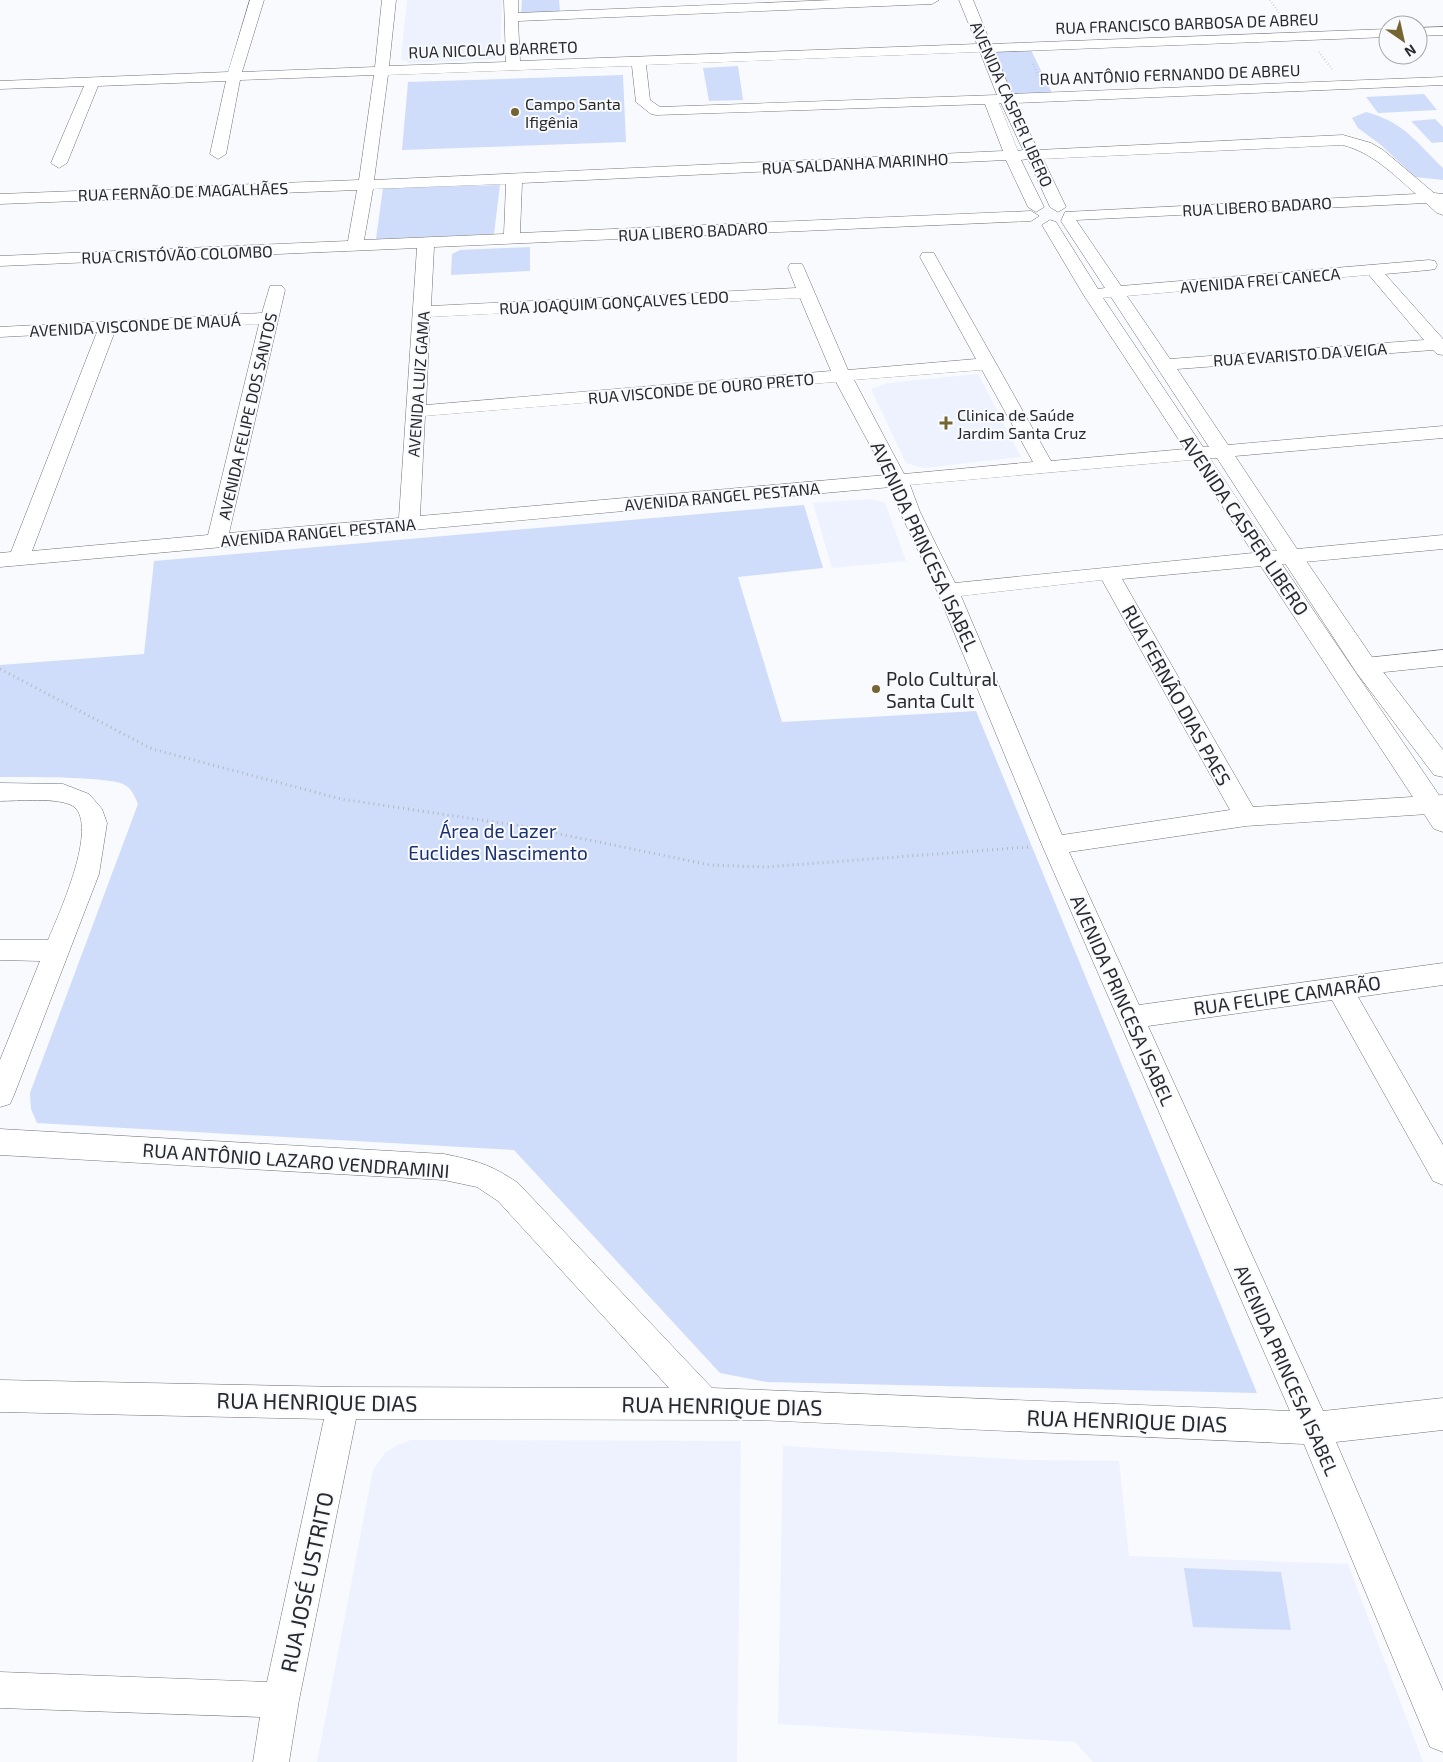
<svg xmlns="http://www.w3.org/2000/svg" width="1443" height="1762" viewBox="0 0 1443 1762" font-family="'Exo 2',sans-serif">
<rect width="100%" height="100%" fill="#f8fafe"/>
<!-- built -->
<g fill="#edf2fe">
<polygon points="407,0 502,0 500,56 493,59 410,63 401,59"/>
<polygon points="978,374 1021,457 924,468 906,463 871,389 888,383"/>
<polygon points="871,499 885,503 906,561 832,568 813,503"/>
<polygon points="411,1440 741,1441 737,1762 317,1762 373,1470 385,1453 396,1446"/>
<polygon points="783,1446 1026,1460 1119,1461 1129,1556 1348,1564 1423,1762 1093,1762 1075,1742 778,1724"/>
</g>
<!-- green -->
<g fill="#cfddfb">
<polygon points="522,0 559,0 560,12 521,14"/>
<polygon points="1029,46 1054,97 1009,98 987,48"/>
<polygon points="738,66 743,100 709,101 703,68"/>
<polygon points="623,75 626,142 402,150 408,82"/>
<polygon points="1424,94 1437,110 1378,113 1366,97"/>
<path d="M1366 112C1404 122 1416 142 1443 168V180L1415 177 1381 145 1358 128 1352 118Z"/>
<polygon points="1435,119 1443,127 1443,142 1432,143 1411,121"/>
<polygon points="500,185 494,234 376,239 383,188"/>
<polygon points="530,247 530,271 451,275 452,254 460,250"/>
<path d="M804 505 823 568 738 577 782 722 976 711 1257 1393 767 1382 720 1373 514 1150 37 1123 31 1109 30 1093 138 804C135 797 132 789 125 785 111 776 22 777 0 777V665L144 654 154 561Z"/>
<polygon points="1184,1568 1281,1572 1291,1630 1193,1627"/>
</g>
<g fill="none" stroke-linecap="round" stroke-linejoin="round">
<!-- street casing -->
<g stroke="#707276" stroke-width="1">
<g id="street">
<path d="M250 0H264L242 72 375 67 382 0H396L389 66 506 62 504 0H518V13L833 0H939L932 4 518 21 520 61 977 44 959 0H973L991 44 1388 29V37L994 52 1012 94 1443 77V85L1015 103 1038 150 1343 135 1371 143 1383 150 1434 193 1443 194V215L1437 213 1426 203 1076 220 1121 286 1429 260 1435 261 1437 265 1435 269 1429 270 1385 274 1443 339V355L1437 354 1433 350 1177 369 1228 445 1443 426V438L1235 456 1297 549 1443 535V549L1122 579 1253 807 1443 795V813L1246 826 1069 852 1139 1005 1443 963V985L1358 997 1443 1145V1185L1433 1181 1332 1000 1148 1026 1323 1411 1443 1398V1430L1336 1442 1443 1691V1752L1430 1747 1304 1444 758 1420 356 1419 299 1700 289 1762H253L260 1717 0 1708V1672L267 1682 324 1419 0 1412V1380L343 1387 669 1388 498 1201 477 1187 444 1180 0 1155V1129L444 1154C477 1161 490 1164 518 1183L712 1388 1290 1411 1042 845 937 591 900 512 891 487 0 567V553L11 552 97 332 0 337V327L262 313 270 286H282L285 290 229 533 399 518 417 248 0 266V256L348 241 357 190 0 204V194L359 180 374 75 240 80 226 154 218 159 210 154 226 81 98 86 67 163 59 168 51 163 84 86 0 89V81L228 72ZM980 52 997 95 660 107 650 100 646 65ZM632 66 636 102 651 114 656 115 985 104 1003 151 374 180 388 75ZM999 103H1001L1023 150 1018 151ZM1343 145C1373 153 1393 174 1416 194L1065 212 1061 221 1105 288 1098 289 1056 222 1050 220 1042 225 1083 294 1185 449 1051 461 936 257 934 253H922L920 257 976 359 848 370 804 268 802 264H790L788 268 796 288 431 306 434 247 1031 221 1039 216 1031 211 520 233 522 183 1006 160 1028 207 1036 212 1044 207 1021 160 1028 159 1050 207 1058 212 1066 207 1043 159ZM506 184 504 234 364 240 373 189ZM1369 275 1424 340 1170 359 1127 296ZM1111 297 1209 447H1203L1103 298ZM800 298 831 371 426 405 430 317ZM259 324 208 535 32 551 115 331ZM982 370 1033 462 904 474 854 380ZM836 382 886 475 420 516 425 416ZM1210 458H1217L1277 551H1272ZM1192 460 1253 553 955 583 920 512 910 485ZM1102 580 1230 810 1062 835 961 596Z"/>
<polygon points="1443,27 1443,35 1418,36 1418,28"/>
<polygon points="1443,650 1443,666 1365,674 1357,671 1354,666 1357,661 1365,658"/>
<path d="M0 783 63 784 89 794 102 809 107 823 99 874 14 1095 10 1104 0 1107V1060L40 961 0 960V940H48C58 916 100 825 73 806 58 797 18 801 0 801Z"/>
</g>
</g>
<!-- secondary casing -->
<g stroke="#707276" stroke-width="1">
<g id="secondary">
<polygon points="1292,550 1300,552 1374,660 1443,750 1443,777 1434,775 1356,672 1281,557 1284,552"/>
<polygon points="1267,552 1275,554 1443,801 1443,832 1434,829 1256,559 1259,554"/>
</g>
</g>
<!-- path-far1 -->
<g stroke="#b5b7ba" stroke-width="2" stroke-dasharray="0.5 2.5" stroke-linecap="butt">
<polyline points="1270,0 1284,20"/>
<polyline points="1319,52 1332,69"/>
<polyline points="1033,64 1041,81"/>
</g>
<!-- path -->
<polyline stroke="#b5b7ba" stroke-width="3" stroke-dasharray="1 4" stroke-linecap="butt" points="0,669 152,749 341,799 521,826 710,865 765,867 1029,847"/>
<!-- street -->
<use href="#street" fill="#fff" fill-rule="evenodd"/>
<!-- secondary -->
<use href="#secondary" fill="#fff" fill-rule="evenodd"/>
</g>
<!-- markers -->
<g fill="#746532" stroke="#f8fafe" stroke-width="2">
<circle cx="515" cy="112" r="5"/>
<path d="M943.5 415.5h5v5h5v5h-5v5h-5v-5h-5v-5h5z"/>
<circle cx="876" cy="689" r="5"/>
</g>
<g text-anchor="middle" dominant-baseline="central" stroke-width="4" stroke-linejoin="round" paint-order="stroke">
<!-- far-street labels -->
<g font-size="16" fill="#28292a" stroke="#f8fafe">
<text transform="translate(1187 23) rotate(-2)">RUA FRANCISCO BARBOSA DE ABREU</text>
<text transform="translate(493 49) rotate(-2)">RUA NICOLAU BARRETO</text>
<text transform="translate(1170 74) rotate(-2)">RUA ANTÔNIO FERNANDO DE ABREU</text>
<text transform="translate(1012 104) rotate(66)">AVENIDA CASPER LIBERO</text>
<text transform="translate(855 163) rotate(-3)">RUA SALDANHA MARINHO</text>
<text transform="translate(183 191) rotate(-2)">RUA FERNÃO DE MAGALHÃES</text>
<text transform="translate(1257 206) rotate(-3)">RUA LIBERO BADARO</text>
<text transform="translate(693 231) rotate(-3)">RUA LIBERO BADARO</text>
<text transform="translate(177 254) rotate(-2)">RUA CRISTÓVÃO COLOMBO</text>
<text transform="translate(1260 280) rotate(-5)">AVENIDA FREI CANECA</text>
<text transform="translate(614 302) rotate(-3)">RUA JOAQUIM GONÇALVES LEDO</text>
<text transform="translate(135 325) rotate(-3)">AVENIDA VISCONDE DE MAUÁ</text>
<text transform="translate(1300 354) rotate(-4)">RUA EVARISTO DA VEIGA</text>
<text transform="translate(418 384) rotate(-86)">AVENIDA LUIZ GAMA</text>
<text transform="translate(701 388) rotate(-5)">RUA VISCONDE DE OURO PRETO</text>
<text transform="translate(247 416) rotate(-77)">AVENIDA FELIPE DOS SANTOS</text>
<text transform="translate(722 496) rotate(-5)">AVENIDA RANGEL PESTANA</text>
<text transform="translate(318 532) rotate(-5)">AVENIDA RANGEL PESTANA</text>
</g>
<!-- far-poi labels -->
<g font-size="16" fill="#28292a" stroke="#f8fafe" text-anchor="start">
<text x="525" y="103">Campo Santa<tspan x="525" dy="18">Ifigênia</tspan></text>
<text x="957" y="414">Clinica de Saúde<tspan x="957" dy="18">Jardim Santa Cruz</tspan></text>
</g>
<!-- street labels -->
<g font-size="19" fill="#28292a" stroke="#f8fafe">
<text transform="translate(1245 525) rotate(56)">AVENIDA CASPER LIBERO</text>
<text transform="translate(925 546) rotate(65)">AVENIDA PRINCESA ISABEL</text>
<text transform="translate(1177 695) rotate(61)">RUA FERNÃO DIAS PAES</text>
<text transform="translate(1287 995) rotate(-8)">RUA FELIPE CAMARÃO</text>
<text transform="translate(1123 1000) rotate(66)">AVENIDA PRINCESA ISABEL</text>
<text transform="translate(296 1160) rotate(4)">RUA ANTÔNIO LAZARO VENDRAMINI</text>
<text transform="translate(1287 1370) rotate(66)">AVENIDA PRINCESA ISABEL</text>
</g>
<!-- poi labels -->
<g font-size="19" fill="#28292a" stroke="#f8fafe" text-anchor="start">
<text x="886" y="678">Polo Cultural<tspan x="886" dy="22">Santa Cult</tspan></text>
</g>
<!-- park labels -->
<g font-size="19" fill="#1a2f6f" stroke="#f8fafe">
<text x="498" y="830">Área de Lazer<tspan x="498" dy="22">Euclides Nascimento</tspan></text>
</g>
<!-- near-street labels -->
<g font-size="22" fill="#28292a" stroke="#f8fafe">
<text transform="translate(317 1401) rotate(1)">RUA HENRIQUE DIAS</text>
<text transform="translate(722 1405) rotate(1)">RUA HENRIQUE DIAS</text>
<text transform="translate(1127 1420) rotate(2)">RUA HENRIQUE DIAS</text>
<text transform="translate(306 1582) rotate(-78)">RUA JOSÉ USTRITO</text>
</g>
</g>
<!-- north arrow -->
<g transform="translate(1403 40) rotate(146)"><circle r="24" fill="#f8fafe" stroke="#a5a6a9"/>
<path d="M0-4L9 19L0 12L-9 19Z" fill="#746532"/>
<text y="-8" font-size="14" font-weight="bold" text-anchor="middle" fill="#28292a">N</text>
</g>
</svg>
